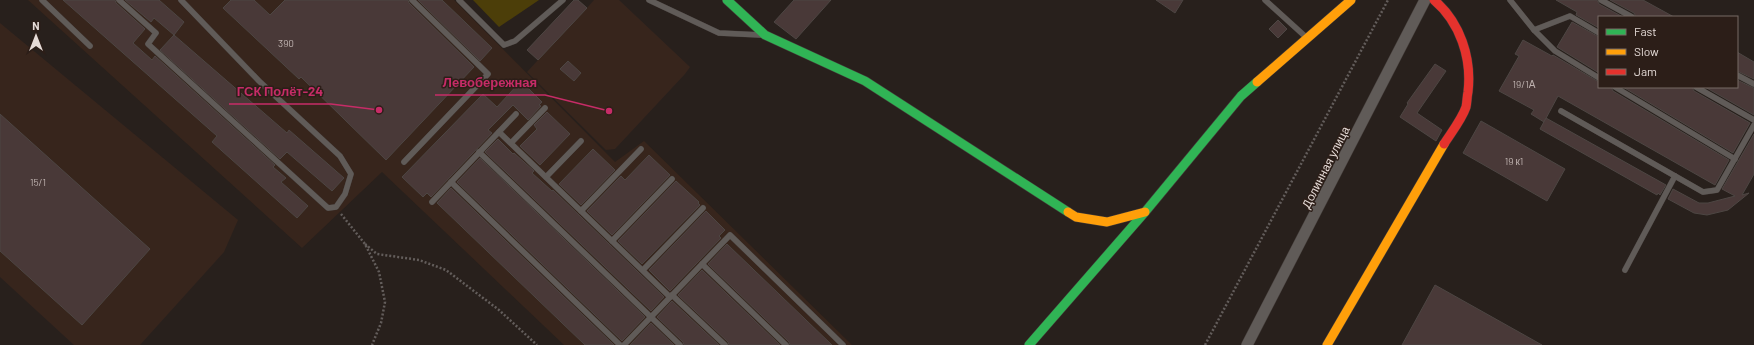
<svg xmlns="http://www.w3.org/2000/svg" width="1754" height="345" viewBox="0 0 1754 345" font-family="Barlow,sans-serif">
<rect width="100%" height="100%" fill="#28201c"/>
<!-- built -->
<g fill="#37251c">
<polygon points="28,0 454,0 615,162 644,141 852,345 564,345 382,172 302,248"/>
<polygon points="574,0 578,0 587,8 594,0 619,0 690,67 685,74 615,149 606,150 527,72 538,60 527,50"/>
<polygon points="0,23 238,220 224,252 140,345 74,345 0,277"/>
</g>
<!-- green -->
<polygon fill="#4c3e09" points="473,0 539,0 499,27"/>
<!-- building -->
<g fill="#493938" stroke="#4d4643">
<polygon points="63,0 115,0 116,3 145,29 133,43 152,60 155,56 275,165 273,167 286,178 281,182 308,206 297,218 212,142 217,136"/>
<polygon points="125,0 159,0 184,22 174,35 154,18 151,22"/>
<polygon points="231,0 254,0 270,15 285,0 408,0 409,3 474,67 386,160 301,77 299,79 223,8"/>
<polygon points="418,0 442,0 492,48 480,61"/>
<polygon points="574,0 578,0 587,8 538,60 527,50"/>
<polygon points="794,0 831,0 796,39 774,22"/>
<polygon points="1156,0 1183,0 1175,13"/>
<polygon points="1556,0 1597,0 1599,4 1623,17 1599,17 1599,28 1576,15 1577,12"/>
<polygon points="1610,0 1643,0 1674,17 1636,17 1634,13"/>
<polygon points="1278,20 1287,29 1278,38 1269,29"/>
<polygon points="1572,22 1599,37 1599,73 1557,47"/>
<polygon points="174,35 287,133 289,130 344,178 332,191 287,152 280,159 160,50"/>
<polygon points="1523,40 1552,56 1553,55 1599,82 1599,87 1611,87 1613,91 1729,160 1715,185 1558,96 1544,122 1531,114 1534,110 1499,91 1519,56 1515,54"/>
<polygon points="1737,52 1754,62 1754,79 1737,71"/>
<polygon points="568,61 581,73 574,81 560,69"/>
<polygon points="1435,64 1446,71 1417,113 1442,130 1436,141 1400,117 1408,104 1407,103"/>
<polygon points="1737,80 1754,88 1754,115 1705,87 1737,87"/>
<polygon points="521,81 542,102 539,105 541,106 528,120 513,105 488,130 492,133 431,197 427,193 423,197 402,177 483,94 497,107"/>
<polygon points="1623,87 1692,87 1694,91 1750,123 1733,153"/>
<polygon points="547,112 570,134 540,165 520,146 537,129 534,125"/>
<polygon points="0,114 150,249 82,325 0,251"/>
<polygon points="1546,118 1666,185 1660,195 1658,193 1657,195 1540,129"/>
<polygon points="1481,121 1565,169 1547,201 1463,153"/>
<polygon points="1754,134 1754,174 1742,195 1749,193 1728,210 1707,215 1694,213 1668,199 1673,189 1699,203 1708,203 1735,196 1722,189"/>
<polygon points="498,139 513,154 514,153 534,171 532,173 552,191 553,190 664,297 651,311 485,152"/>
<polygon points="593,149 615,170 581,205 559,184"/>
<polygon points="649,155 670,175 612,235 587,211 621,176 625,180"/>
<polygon points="480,158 645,317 622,341 457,182"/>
<polygon points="676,181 699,202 698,203 700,205 642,264 618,241"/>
<polygon points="451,188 614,345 585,345 437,203"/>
<polygon points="706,211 725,230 719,236 721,238 670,291 649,270"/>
<polygon points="727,244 832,345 790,345 789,342 708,264"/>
<polygon points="702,270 780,345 729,345 728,342 678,295"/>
<polygon points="1435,285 1542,345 1402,345"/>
<polygon points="672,301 719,345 684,345 683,342 657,317"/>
<polygon points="651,323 674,345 630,345"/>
</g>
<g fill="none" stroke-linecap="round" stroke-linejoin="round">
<!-- lane casing -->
<g stroke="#433c39" stroke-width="6">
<g id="lane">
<polyline points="42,0 90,46"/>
<polyline points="119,0 156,33 148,44 328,208 336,207 345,194 351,174 340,156 259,81 181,0"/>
<polyline points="459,0 504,45 515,41 563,0"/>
<polyline points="649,0 719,33 761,35"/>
<polyline points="1265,0 1307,38"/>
<polyline points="1510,0 1534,30 1555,51 1599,78"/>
<polyline points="1601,0 1632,17"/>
<polyline points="1534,30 1570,16 1599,33"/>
<polyline points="1737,75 1754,84"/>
<polyline points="1615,87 1735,159"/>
<polyline points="1696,87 1754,120"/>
<polyline points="1561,111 1703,192 1717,190 1754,125"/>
<polyline points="499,132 670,297"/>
<polyline points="511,143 545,108"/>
<polyline points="479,152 680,345"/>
<polyline points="404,162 488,74 412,0"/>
<polyline points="546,177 581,141"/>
<polyline points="451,182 620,345"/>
<polyline points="432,202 516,114"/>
<polyline points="581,211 641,149"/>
<polyline points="612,241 672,179"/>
<polyline points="702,264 786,345"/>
<polyline points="643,270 703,208"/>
<polyline points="1625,270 1675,176"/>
<polyline points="672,295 725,345"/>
<polyline points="624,345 730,235 843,345"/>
</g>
</g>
<!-- street casing -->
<g stroke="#433c39" stroke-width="12">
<polyline id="street" points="1247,345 1425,0"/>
</g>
<!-- fast casing -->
<g stroke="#433c39" stroke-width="10">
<g id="fast">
<polyline points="727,0 765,35 865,81 1068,212"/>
<polyline points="1029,345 1145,212 1241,96 1257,82"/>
</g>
</g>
<!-- slow casing -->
<g stroke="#433c39" stroke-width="10">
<g id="slow">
<polyline points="1257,82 1351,0"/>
<polyline points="1068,212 1076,217 1107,222 1145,212"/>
<polyline points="1327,345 1444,144"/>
</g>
</g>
<!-- jam casing -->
<g stroke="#433c39" stroke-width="10">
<path id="jam" d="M1434 0C1460 22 1472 58 1468 92 1467 96 1467 103 1466 107 1462 119 1451 133 1444 144"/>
</g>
<!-- path -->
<g stroke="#635d5b" stroke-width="2.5" stroke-dasharray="2 2" stroke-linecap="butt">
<polyline points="341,214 365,244 379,272 385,302 381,323 372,345"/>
<polyline points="365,244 377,254 419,260 446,270 499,310 537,345"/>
<polyline points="1205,345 1388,0"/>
</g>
<!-- lane -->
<use href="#lane" stroke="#605b58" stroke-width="5.5"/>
<!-- street -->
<use href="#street" stroke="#605b58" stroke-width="11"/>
<!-- fast -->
<use href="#fast" stroke="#30b455" stroke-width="9"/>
<!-- slow -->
<use href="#slow" stroke="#ff9f0a" stroke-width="9"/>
<!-- jam -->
<use href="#jam" stroke="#e5322d" stroke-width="9"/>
</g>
<g text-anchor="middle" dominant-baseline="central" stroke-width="3" stroke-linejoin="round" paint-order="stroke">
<!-- number labels -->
<g font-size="10" fill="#beb2af">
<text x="286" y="43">390</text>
<text x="1524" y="84">19/1А</text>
<text x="1514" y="161">19 к1</text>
<text x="38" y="182">15/1</text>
</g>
<!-- street labels -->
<g font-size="12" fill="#e5dbd7" stroke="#2c1e18">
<text transform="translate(1325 167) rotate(-63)">Долинная улица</text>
</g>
</g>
<!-- callouts -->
<path fill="none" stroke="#c62c67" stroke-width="1.5" d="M609 111L545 95H435M379 110L331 104H229"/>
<g fill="#c62c67" stroke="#2c1e18" stroke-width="1.5">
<circle cx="609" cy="111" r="4"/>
<circle cx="379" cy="110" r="4"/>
</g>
<g font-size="13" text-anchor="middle" font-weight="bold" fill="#c62c67" stroke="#2c1e18" stroke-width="3" stroke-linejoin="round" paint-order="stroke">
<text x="490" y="87">Левобережная</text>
<text x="280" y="96">ГСК Полёт-24</text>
</g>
<!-- legend -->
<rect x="1598" y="16" width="140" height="72" fill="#2c1e18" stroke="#766a64"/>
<rect x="1606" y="29" width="20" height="6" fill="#30b455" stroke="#766a64"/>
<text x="1634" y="36" font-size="12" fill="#e5dbd7">Fast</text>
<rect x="1606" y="49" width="20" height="6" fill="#ff9f0a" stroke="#766a64"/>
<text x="1634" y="56" font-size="12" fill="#e5dbd7">Slow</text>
<rect x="1606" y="69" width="20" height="6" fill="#e5322d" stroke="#766a64"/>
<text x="1634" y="76" font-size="12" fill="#e5dbd7">Jam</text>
<!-- north arrow -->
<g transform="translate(36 36)" stroke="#2c1e18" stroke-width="3" paint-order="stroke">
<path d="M0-3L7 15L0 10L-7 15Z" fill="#e5dbd7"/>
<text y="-6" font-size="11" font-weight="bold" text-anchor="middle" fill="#e5dbd7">N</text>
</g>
</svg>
